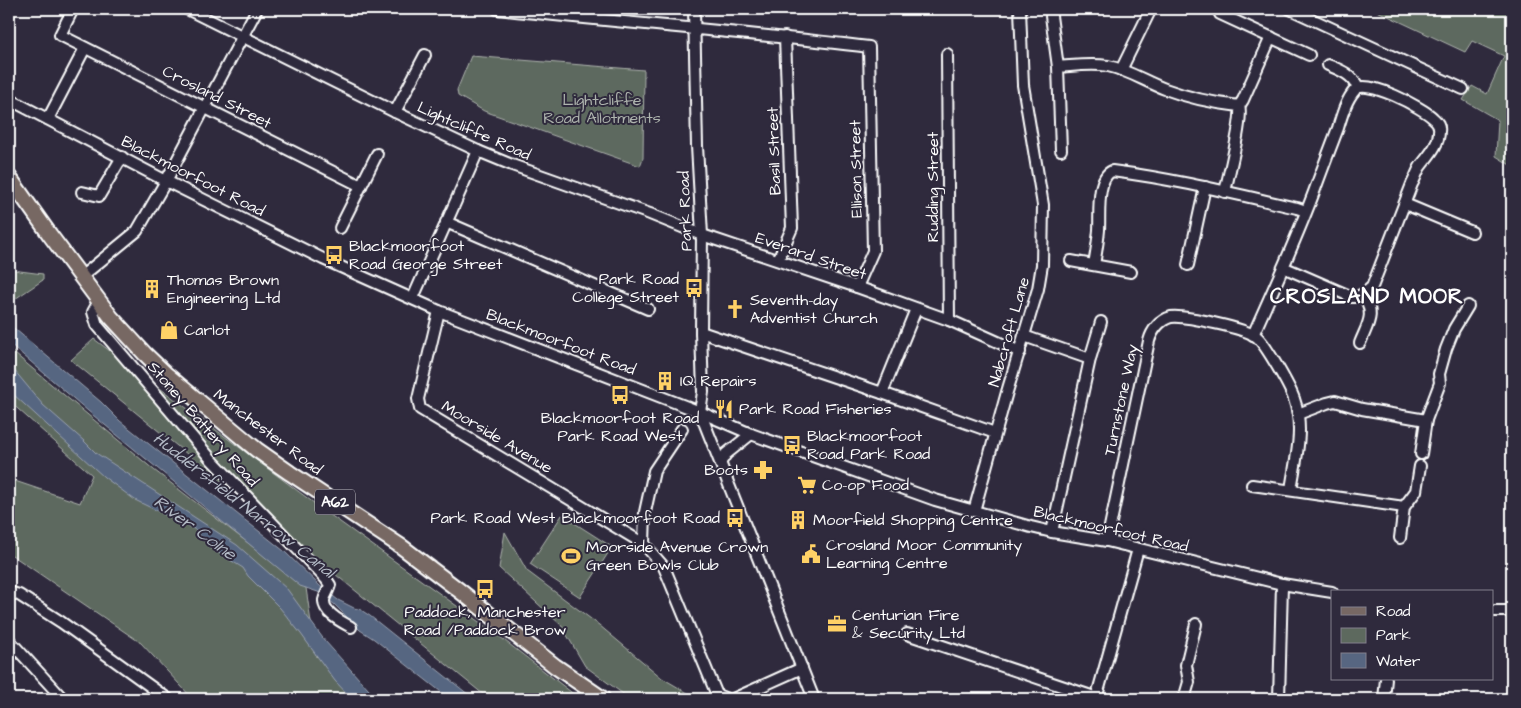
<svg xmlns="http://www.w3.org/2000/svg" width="1521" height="708" viewBox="0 0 1521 708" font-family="'Architects Daughter',sans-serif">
<rect width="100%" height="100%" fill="#2f2a3d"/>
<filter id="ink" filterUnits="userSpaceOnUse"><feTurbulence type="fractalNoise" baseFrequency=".02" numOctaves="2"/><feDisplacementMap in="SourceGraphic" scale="10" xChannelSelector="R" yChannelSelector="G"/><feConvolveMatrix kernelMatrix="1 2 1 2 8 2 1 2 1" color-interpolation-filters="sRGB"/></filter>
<g filter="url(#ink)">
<!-- green -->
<g fill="#5d695e" stroke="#aeb4ae">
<polygon points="1373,9 1512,9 1512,166 1496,156 1498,120 1463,100 1472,86 1487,94 1504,56 1472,41 1465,52"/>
<polygon points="471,56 644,70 643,158 640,166 484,111 458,96 457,90"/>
<polygon points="9,269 20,271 43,274 43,280 9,303"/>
<polygon points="94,339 322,509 500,637 580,699 489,699 71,360"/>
<polygon points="9,349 154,470 306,588 316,657 319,654 364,699 193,699 141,643 9,553 9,479 80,503 92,475 9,401"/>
<polygon points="562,515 612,547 580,597 530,564"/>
<polygon points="505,532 527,571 599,625 662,678 698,699 630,699 585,666 561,625 499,568"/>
</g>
<!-- water -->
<g fill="#576681" stroke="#9aa3b3">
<polygon points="9,324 101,402 120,421 284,551 320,586 338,600 354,608 361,610 370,616 474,699 450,699 374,639 360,630 334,604 318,592 300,586 88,411 9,343"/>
<polygon points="9,364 43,405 84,441 96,453 237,545 287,589 325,641 377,699 351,698 335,681 301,634 280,608 248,576 243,568 209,547 196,530 135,500 104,477 13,394 9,388"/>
</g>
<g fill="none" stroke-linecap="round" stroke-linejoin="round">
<!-- minor casing -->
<g stroke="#fff" stroke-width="14">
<g id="minor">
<polyline points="73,9 60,35 361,186"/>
<polyline points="187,9 395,112 478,151 512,165 650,214 702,235 857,287 949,320 1020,352"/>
<path d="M497 9C621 23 745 32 869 47L873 251 857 287"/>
<polyline points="694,9 697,146 702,235 701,332 703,392 700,412 814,699"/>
<polyline points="1290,9 1463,89"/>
<polyline points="1220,14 1309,55"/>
<polyline points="1051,16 1058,67 1061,150"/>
<polyline points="947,54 949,320"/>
<path d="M1328 65C1340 70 1352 74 1358 87"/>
<path d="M1058 67C1074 66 1091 63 1108 66 1128 70 1146 82 1165 89 1189 98 1213 103 1239 106 1244 116 1228 177 1225 192"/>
<polyline points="1121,70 1151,9"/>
<polyline points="9,99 166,181 323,259 439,311 700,412 751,434 935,500 1031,527 1052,532 1107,541 1282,584 1332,592"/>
<polyline points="1239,106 1243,100 1271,37"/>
<polyline points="395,112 425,55"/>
<polyline points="48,119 85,48"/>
<polyline points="82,192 99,196 122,157"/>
<polyline points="1405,204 1472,232"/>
<polyline points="446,222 648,309"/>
<polyline points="340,228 377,154"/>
<polyline points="778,260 792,228 785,37"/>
<polyline points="1071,261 1131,272"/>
<path d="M1094 265C1096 253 1098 242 1099 230 1100 215 1096 178 1112 171 1175 179 1235 194 1297 208L1306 211"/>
<polyline points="1188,265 1205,187"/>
<polyline points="81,277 137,231 166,181 257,9"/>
<polyline points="413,298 478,151"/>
<path d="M99 301 93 312 97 325 211 459 326 579 330 585C329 590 325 595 324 600 323 613 342 622 351 627"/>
<polyline points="439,311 418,399 420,409 644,544 664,567 717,695 727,699"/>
<polyline points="701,332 882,393 995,433"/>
<path d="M1253 335C1274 288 1296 240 1314 192 1322 170 1330 149 1338 128 1342 115 1346 100 1355 90 1365 77 1423 108 1433 118 1437 121 1440 126 1439 131 1439 146 1428 156 1420 167 1417 172 1415 179 1412 184L1372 287C1366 292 1360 298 1352 297L1283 267"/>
<polyline points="1024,336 1090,359"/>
<path d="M1360 343C1368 323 1376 315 1363 294"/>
<polyline points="882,393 916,309"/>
<polyline points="1298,414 1327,403 1335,401 1362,409 1426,420"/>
<polyline points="1421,454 1426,420 1440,383 1439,374 1446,349 1454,329 1468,306"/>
<polyline points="720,463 726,454 751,434"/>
<polyline points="1252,485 1404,507"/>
<polyline points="974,511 1007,392 1038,289 1042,265 1043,205 1023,85 1020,9"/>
<polyline points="1052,532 1090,359 1101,322"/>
<polyline points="1400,538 1404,507 1416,491 1420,466"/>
<path d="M1107 541 1149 341C1152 330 1160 320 1171 317 1184 315 1247 329 1257 337 1266 345 1290 387 1294 399 1305 429 1295 461 1291 490"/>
<polyline points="644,544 645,512 654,471 682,429"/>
<polyline points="9,592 19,595 61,622 168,699"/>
<polyline points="1492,611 1512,611"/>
<polyline points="907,634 1100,699"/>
<polyline points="9,640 63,699"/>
<polyline points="733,699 802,668"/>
<polyline points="1096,699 1138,549"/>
<polyline points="1184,699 1189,682 1186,665 1196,624"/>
<polyline points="1279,699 1282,584"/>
<polyline points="1384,699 1386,679"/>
</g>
</g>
<!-- major casing -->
<g stroke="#fff" stroke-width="18">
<polyline id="major" points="9,177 50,235 111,317 145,354 167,375 257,450 290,473 402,547 460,591 555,666 603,699"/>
</g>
<!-- minor -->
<use href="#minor" stroke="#2f2a3d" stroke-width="10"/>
<!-- major -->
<use href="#major" stroke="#776864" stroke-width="14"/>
</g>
</g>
<!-- icons -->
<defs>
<g id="bus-bare" transform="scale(1.5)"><path d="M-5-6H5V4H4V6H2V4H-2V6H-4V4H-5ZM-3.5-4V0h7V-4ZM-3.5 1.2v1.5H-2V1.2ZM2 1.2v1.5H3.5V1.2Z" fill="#ffd166" stroke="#2f2a3d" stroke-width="2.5" paint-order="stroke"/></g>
<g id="building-bare" transform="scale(1.5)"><path d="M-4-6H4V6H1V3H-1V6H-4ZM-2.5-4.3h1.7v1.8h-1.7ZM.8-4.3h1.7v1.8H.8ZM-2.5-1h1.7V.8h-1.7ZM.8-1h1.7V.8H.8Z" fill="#ffd166" stroke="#2f2a3d" stroke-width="2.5" paint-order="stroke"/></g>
<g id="church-bare" transform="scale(1.5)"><path d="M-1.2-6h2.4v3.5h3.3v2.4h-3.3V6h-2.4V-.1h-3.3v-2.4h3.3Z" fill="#ffd166" stroke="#2f2a3d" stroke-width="2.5" paint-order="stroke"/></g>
<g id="shop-bare" transform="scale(1.5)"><path d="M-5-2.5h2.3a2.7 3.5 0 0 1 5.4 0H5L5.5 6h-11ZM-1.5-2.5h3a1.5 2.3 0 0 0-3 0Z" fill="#ffd166" stroke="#2f2a3d" stroke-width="2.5" paint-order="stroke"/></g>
<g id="restaurant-bare" transform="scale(1.5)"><path d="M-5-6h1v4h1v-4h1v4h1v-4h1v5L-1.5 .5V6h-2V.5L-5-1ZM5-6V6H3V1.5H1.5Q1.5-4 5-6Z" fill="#ffd166" stroke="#2f2a3d" stroke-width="2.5" paint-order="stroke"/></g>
<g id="pharmacy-bare" transform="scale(1.5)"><path d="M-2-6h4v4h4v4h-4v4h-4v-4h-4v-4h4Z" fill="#ffd166" stroke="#2f2a3d" stroke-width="2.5" paint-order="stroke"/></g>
<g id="supermarket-bare" transform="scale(1.5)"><path d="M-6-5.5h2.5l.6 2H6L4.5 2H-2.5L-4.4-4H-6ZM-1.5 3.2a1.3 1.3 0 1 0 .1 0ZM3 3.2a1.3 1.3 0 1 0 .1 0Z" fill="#ffd166" stroke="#2f2a3d" stroke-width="2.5" paint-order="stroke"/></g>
<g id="civic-bare" transform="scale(1.5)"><path d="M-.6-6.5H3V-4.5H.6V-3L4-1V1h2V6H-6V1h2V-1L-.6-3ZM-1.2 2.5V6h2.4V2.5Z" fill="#ffd166" stroke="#2f2a3d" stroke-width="2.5" paint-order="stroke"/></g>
<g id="stadium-bare" transform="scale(1.5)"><path d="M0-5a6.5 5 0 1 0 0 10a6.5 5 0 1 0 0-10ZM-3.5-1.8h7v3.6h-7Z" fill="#ffd166" stroke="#2f2a3d" stroke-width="2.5" paint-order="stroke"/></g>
<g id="office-bare" transform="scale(1.5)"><path d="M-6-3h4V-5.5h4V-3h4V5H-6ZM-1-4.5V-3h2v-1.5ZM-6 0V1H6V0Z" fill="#ffd166" stroke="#2f2a3d" stroke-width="2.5" paint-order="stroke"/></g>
</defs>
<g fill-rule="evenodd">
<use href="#bus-bare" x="334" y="255"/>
<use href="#bus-bare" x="694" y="288"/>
<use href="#building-bare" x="152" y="289"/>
<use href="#church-bare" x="735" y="309"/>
<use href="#shop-bare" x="169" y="330"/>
<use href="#building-bare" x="665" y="381"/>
<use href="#bus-bare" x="620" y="395"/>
<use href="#restaurant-bare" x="724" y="409"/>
<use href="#bus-bare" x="792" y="445"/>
<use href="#pharmacy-bare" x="763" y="470"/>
<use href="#supermarket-bare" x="807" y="485"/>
<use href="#bus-bare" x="735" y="518"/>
<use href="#building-bare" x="798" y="520"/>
<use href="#civic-bare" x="811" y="554"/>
<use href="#stadium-bare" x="571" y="556"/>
<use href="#bus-bare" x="485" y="589"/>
<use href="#office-bare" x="837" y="624"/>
</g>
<g text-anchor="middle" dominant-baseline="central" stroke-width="4" stroke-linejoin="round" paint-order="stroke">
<!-- shield labels -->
<rect fill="#2f2a3d" stroke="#c1bfc5" stroke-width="1" x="315" y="489.5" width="40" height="25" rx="4"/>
<g font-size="15" font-weight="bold" fill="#fff">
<text x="335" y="502">A62</text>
</g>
<!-- street labels -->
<g font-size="16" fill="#fff" stroke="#2f2a3d">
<text transform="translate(217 97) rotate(27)">Crosland Street</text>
<text transform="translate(474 131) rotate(24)">Lightcliffe Road</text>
<text transform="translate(774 151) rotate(-92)">Basil Street</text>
<text transform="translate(856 169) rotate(-91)">Ellison Street</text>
<text transform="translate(193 176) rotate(27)">Blackmoorfoot Road</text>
<text transform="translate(933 187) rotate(-90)">Rudding Street</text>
<text transform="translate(685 211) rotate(-92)">Park Road</text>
<text transform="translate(811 256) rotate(19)">Everard Street</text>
<text transform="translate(1009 332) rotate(-74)">Nabcroft Lane</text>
<text transform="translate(561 342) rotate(21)">Blackmoorfoot Road</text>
<text transform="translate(1121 400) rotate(-78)">Turnstone Way</text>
<text transform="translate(203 424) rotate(49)">Stoney Battery Road</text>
<text transform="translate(268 432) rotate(37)">Manchester Road</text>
<text transform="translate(497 437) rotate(31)">Moorside Avenue</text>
<text transform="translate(1111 529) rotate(13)">Blackmoorfoot Road</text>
</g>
<!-- park labels -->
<g font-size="16" fill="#aeb4ae" stroke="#2f2a3d">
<text x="602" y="100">Lightcliffe<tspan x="602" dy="18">Road Allotments</tspan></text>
</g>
<!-- poi labels -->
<g font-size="16" fill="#fff" stroke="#2f2a3d" text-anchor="start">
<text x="349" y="246">Blackmoorfoot<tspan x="349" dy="18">Road George Street</tspan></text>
<text x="679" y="279" text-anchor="end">Park Road<tspan x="679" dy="18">College Street</tspan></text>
<text x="167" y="280">Thomas Brown<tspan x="167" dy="18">Engineering Ltd</tspan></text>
<text x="750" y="300">Seventh-day<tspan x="750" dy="18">Adventist Church</tspan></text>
<text x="184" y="330">Carlot</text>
<text x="680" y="381">IQ Repairs</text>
<text x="739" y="409">Park Road Fisheries</text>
<text x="620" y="418" text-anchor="middle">Blackmoorfoot Road<tspan x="620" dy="18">Park Road West</tspan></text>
<text x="807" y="436">Blackmoorfoot<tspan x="807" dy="18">Road Park Road</tspan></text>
<text x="748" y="470" text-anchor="end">Boots</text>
<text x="822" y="485">Co-op Food</text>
<text x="720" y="518" text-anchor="end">Park Road West Blackmoorfoot Road</text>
<text x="813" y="520">Moorfield Shopping Centre</text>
<text x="826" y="545">Crosland Moor Community<tspan x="826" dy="18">Learning Centre</tspan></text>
<text x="586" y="547">Moorside Avenue Crown<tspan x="586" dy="18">Green Bowls Club</tspan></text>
<text x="485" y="612" text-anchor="middle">Paddock, Manchester<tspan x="485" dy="18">Road /Paddock Brow</tspan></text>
<text x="852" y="615">Centurian Fire<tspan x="852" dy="18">&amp; Security Ltd</tspan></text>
</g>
<!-- water labels -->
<g font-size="18" font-style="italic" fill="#b3bac6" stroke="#2f2a3d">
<text transform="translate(244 505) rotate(38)">Huddersfield Narrow Canal</text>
<text transform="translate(195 528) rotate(36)">River Colne</text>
</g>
<!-- district labels -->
<g font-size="21" font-weight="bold" letter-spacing="1" fill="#fff" stroke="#2f2a3d">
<text x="1367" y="296">CROSLAND MOOR</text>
</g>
</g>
<!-- margin -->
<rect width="1521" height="708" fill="none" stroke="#2f2a3d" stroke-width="30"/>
<rect x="15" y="15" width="1491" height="678" fill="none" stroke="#fff" stroke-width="2" filter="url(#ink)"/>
<!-- legend -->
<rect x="1331" y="590" width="162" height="90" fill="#2f2a3d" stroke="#827f8b"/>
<rect x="1341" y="607" width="25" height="8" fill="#776864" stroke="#827f8b"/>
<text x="1376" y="616" font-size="15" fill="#ffffff">Road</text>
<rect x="1341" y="628" width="25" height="15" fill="#5d695e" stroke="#827f8b"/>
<text x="1376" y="640" font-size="15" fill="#ffffff">Park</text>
<rect x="1341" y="653" width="25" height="15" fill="#576681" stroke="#827f8b"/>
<text x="1376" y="666" font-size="15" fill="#ffffff">Water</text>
</svg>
